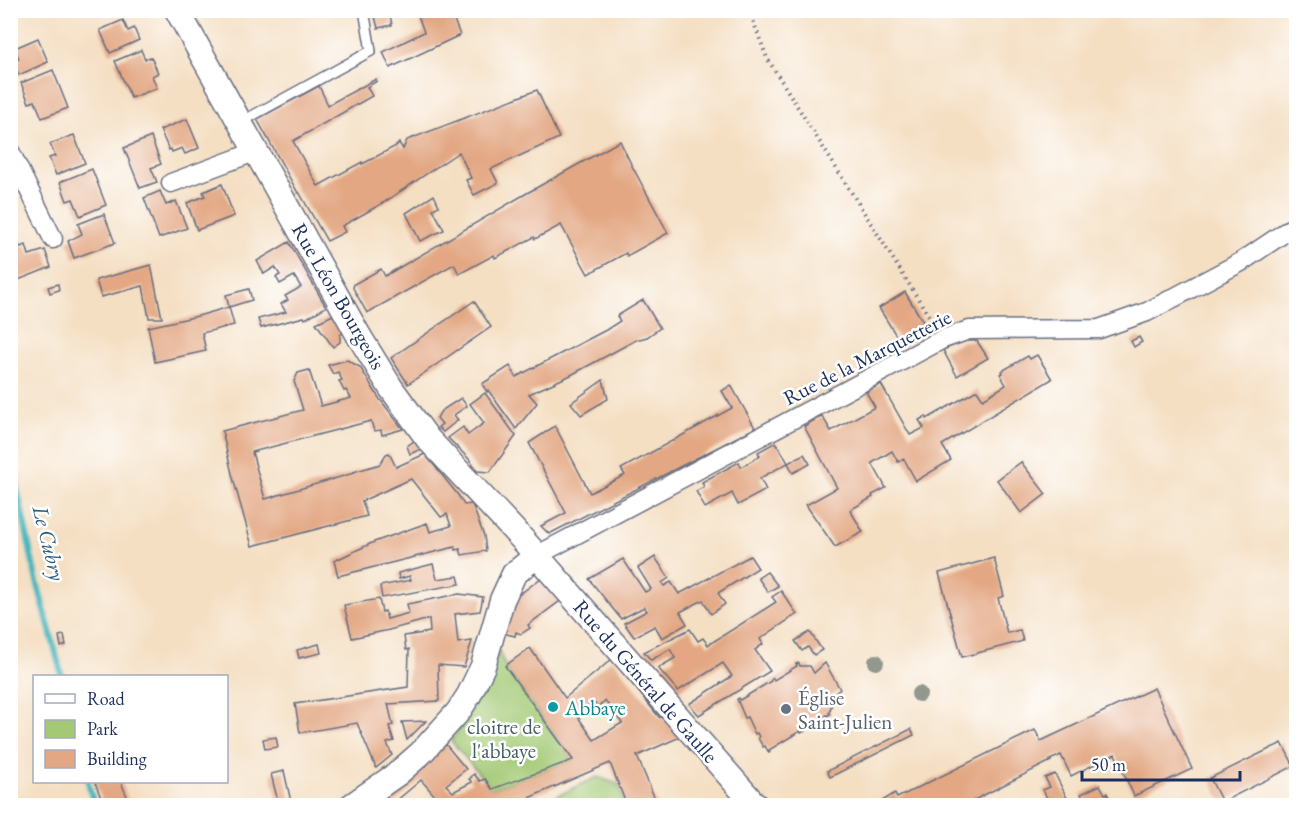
<svg xmlns="http://www.w3.org/2000/svg" width="1307" height="816" viewBox="0 0 1307 816" font-family="'EB Garamond',serif">
<rect width="100%" height="100%" fill="#fff"/>
<filter id="ink" filterUnits="userSpaceOnUse"><feTurbulence type="fractalNoise" baseFrequency=".0167" numOctaves="2"/><feDisplacementMap in="SourceGraphic" scale="12" xChannelSelector="R" yChannelSelector="G"/><feConvolveMatrix kernelMatrix="1 2 1 2 8 2 1 2 1" color-interpolation-filters="sRGB"/></filter>
<filter id="wash" filterUnits="userSpaceOnUse"><feTurbulence type="fractalNoise" baseFrequency=".008" numOctaves="4" result="noise"/><feDisplacementMap in="SourceGraphic" scale="24" xChannelSelector="R" yChannelSelector="G"/><feGaussianBlur stdDeviation="1.35" result="paint"/><feColorMatrix in="noise" values="0 0 0 0 0 0 0 0 0 0 0 0 0 0 0 0 0 1.4 0 .05"/><feComposite in="paint" operator="in"/></filter>
<g filter="url(#wash)">
<rect width="100%" height="100%" fill="#f4dfc3"/>
<!-- green -->
<g fill="#a3c974" stroke="#5f7c69" stroke-width="1.5">
<polygon points="499,650 505,666 573,760 492,789 451,741 488,684"/>
<polygon points="597,777 618,784 625,805 538,805"/>
</g>
<g fill="none" stroke-linecap="round" stroke-linejoin="round">
<!-- stream -->
<g stroke="#45b5be" stroke-width="6">
<polyline points="10,417 17,488 36,578 62,676"/>
<polyline points="88,782 94,806"/>
</g>
</g>
<g id="blocks">
<!-- building -->
<g fill="#e3a783" fill-rule="evenodd">
<polygon points="373,10 389,10 392,25 378,28"/>
<polygon points="416,10 450,10 460,35 390,68 383,52 424,32"/>
<polygon points="123,20 128,31 134,28 139,40 110,53 100,30"/>
<polygon points="38,38 48,62 19,75 13,62 19,59 15,48"/>
<polygon points="141,50 145,59 151,57 158,73 152,76 157,88 131,98 115,61"/>
<polygon points="53,70 68,108 42,118 35,101 29,103 21,83"/>
<polygon points="376,79 377,81 367,87 372,96 293,141 318,186 362,162 362,164 368,161 396,146 399,143 403,149 407,140 537,90 559,138 491,169 498,183 474,195 466,180 471,178 459,152 383,203 342,226 345,232 327,241 299,192 298,193 257,119 319,86 328,105"/>
<polygon points="187,119 199,148 185,154 182,148 172,152 171,149 169,150 160,130"/>
<polygon points="74,135 85,163 56,175 49,158 55,156 50,144"/>
<polygon points="151,137 161,164 151,168 157,182 140,188 124,148"/>
<polygon points="620,141 631,164 668,233 627,256 626,253 588,274 561,225 535,239 534,237 495,258 494,255 459,274 454,264 367,313 353,288 354,284 381,269 385,276 527,193"/>
<polygon points="92,169 106,205 80,216 73,199 67,201 60,182"/>
<polygon points="222,184 234,216 197,230 187,203 205,196 203,192"/>
<polygon points="160,191 166,205 176,201 187,228 159,238 144,198"/>
<polygon points="434,195 439,206 433,209 444,230 420,241 406,213"/>
<polygon points="10,204 17,220 10,222"/>
<polygon points="104,214 115,243 74,258 68,241 82,234 78,224"/>
<polygon points="10,223 20,247 26,245 29,255 45,250 51,267 11,283"/>
<polygon points="289,242 326,307 305,319 304,317 261,328 258,319 286,312 281,304 288,300 285,296 301,287 294,276 280,284 276,277 280,275 275,267 264,274 257,261"/>
<polygon points="151,265 162,318 149,318 143,286 101,297 96,280"/>
<polygon points="58,284 59,290 50,293 48,287"/>
<polygon points="249,289 252,300 229,307 226,295"/>
<polygon points="905,292 928,330 902,345 879,308"/>
<polygon points="643,300 660,328 647,337 636,340 571,375 529,394 537,403 516,429 488,390 487,392 482,384 510,366 516,377 606,330 620,321 617,316"/>
<polygon points="474,301 491,327 408,384 391,358"/>
<polygon points="229,307 234,325 202,333 206,351 155,362 148,327 198,316"/>
<polygon points="333,315 344,332 340,335 340,342 333,347 316,323"/>
<polygon points="1139,337 1142,342 1134,347 1131,341"/>
<polygon points="964,341 977,341 988,358 957,376 943,350"/>
<polygon points="1037,355 1052,379 942,445 951,460 916,481 904,459 898,462 892,451 872,463 886,488 872,495 873,497 850,510 863,532 835,547 806,505 837,488 804,426 822,416 831,431 875,407 866,392 881,384 910,435 924,428 919,420 926,416 927,419 977,390 983,399 1006,385 1000,374 1003,373 1002,371 1028,356 1030,359"/>
<polygon points="347,360 360,367 379,398 403,429 382,435 381,430 374,431 371,421 252,452 265,499 354,473 353,472 380,464 386,454 389,453 396,467 425,454 458,495 464,505 472,504 484,536 486,551 462,555 460,549 456,550 455,547 338,576 334,561 374,542 427,523 430,532 451,526 447,514 441,517 411,479 362,501 367,516 252,546 233,478 222,431 303,410 294,381 298,373 309,370 321,406 351,398 346,390 344,391 339,381 342,380 338,372 333,374 328,365"/>
<polygon points="603,380 608,399 581,415 571,403"/>
<polygon points="731,385 755,428 549,534 541,526 566,513 529,443 555,426 590,493 625,475 621,469 732,408 722,391"/>
<polygon points="485,393 516,436 490,472 477,471 469,459 448,438 463,427 468,435 484,423 470,404"/>
<polygon points="461,398 467,406 454,415 458,420 443,432 438,427 442,424 437,418 441,411"/>
<polygon points="414,441 421,449 410,454 407,446"/>
<polygon points="776,442 788,463 760,478 766,490 738,505 732,493 705,508 696,491 704,487 702,482 739,462 741,467 760,456 758,452"/>
<polygon points="804,454 810,464 793,473 788,463"/>
<polygon points="1021,462 1046,494 1021,513 997,480"/>
<polygon points="750,556 758,568 718,593 725,604 711,614 703,600 680,612 687,624 662,638 655,626 634,637 624,623 647,611 644,607 621,619 589,579 623,559 645,592 651,589 638,568 655,557 669,578 662,583 664,586 671,582 679,594"/>
<polygon points="994,558 1004,596 998,598 1007,633 1020,630 1023,641 962,657 939,573"/>
<polygon points="433,564 437,579 458,576 460,584 382,598 380,586 411,580 410,576 399,579 398,573"/>
<polygon points="767,572 778,586 768,592 758,578"/>
<polygon points="545,575 564,598 528,625 530,628 521,634 516,632 515,636 502,633 511,601"/>
<polygon points="781,591 797,614 760,639 763,644 755,650 770,671 699,715 689,704 732,676 723,663 678,691 658,668 675,658 670,649 651,660 644,652 690,629 698,641 703,638 708,645 776,602 772,597"/>
<polygon points="459,594 483,597 480,611 455,614 458,643 472,641 464,667 438,665 439,701 388,704 393,725 389,726 394,741 387,743 392,755 376,768 357,723 300,733 295,704 408,687 409,649 406,650 404,636 430,632 429,619 389,630 352,638 344,605 379,599 382,612 385,611 387,619 409,613 407,604"/>
<polygon points="810,632 822,650 814,655 808,647 802,651 795,641"/>
<polygon points="64,635 66,645 61,647 59,636"/>
<polygon points="319,644 321,653 299,658 297,650"/>
<path d="M530 648 565 698 612 659 659 717 664 718 680 737 637 756 658 806H627L610 763 510 806H475L472 798 455 806H444L421 780 390 806H372L443 741 466 769 446 785 453 792 472 782 469 779 472 777 471 776 474 774 480 781 485 779 492 789 573 760 505 666ZM593 701 597 707 605 701 622 723 594 740 578 717Z"/>
<polygon points="799,663 800,666 810,666 814,673 825,663 840,689 829,698 832,704 829,713 830,714 828,716 827,715 804,730 805,731 801,733 800,731 769,750 770,752 769,753 765,746 763,747 758,738 759,737 757,733 755,734 747,717 745,718 737,699 739,698 740,700 771,681 771,680 773,678 774,680 797,666 796,664"/>
<polygon points="1154,688 1192,769 1134,796 1115,754 1071,776 1061,755 1050,760 1051,761 974,800 977,806 874,806 895,793 897,798 1035,730 1041,741"/>
<polygon points="426,721 407,740 402,722"/>
<polygon points="911,729 914,735 830,777 827,771"/>
<polygon points="276,737 278,747 265,749 263,739"/>
<polygon points="1282,743 1294,766 1222,802 1210,778"/>
<polygon points="284,771 292,806 279,806 271,774"/>
<polygon points="1055,774 1071,806 1051,806 1043,790 1050,787 1045,778"/>
<polygon points="95,782 121,782 128,799 112,806 104,806"/>
<polygon points="1100,785 1105,794 1107,793 1113,806 1078,806 1085,802 1081,794"/>
</g>
</g>
</g>
<g filter="url(#ink)">
<use href="#blocks" fill-opacity="0" stroke="#676d81" stroke-width="1.5"/>
<g fill="none" stroke-linecap="round" stroke-linejoin="round">
<!-- service casing -->
<g stroke="#676d81" stroke-width="12">
<polyline id="service" points="241,122 371,51 364,10"/>
</g>
<!-- minor casing -->
<g stroke="#676d81" stroke-width="21">
<g id="minor">
<polyline points="10,151 53,239"/>
<polyline points="171,183 257,151"/>
<polyline points="536,556 943,339 969,330 1099,329 1147,312 1241,262 1296,225"/>
</g>
</g>
<!-- tertiary casing -->
<g stroke="#676d81" stroke-width="27">
<g id="tertiary">
<polyline points="177,10 359,336 391,388 428,439 523,540 756,806"/>
<polyline points="351,806 397,774 421,753 458,712 469,695 483,666 502,600 514,574 536,556"/>
</g>
</g>
<!-- path -->
<polyline stroke="#676d81" stroke-width="4" stroke-dasharray="1.5 4.5" stroke-linecap="butt" points="749,10 767,58 934,324"/>
<!-- service -->
<use href="#service" stroke="#fff" stroke-width="9"/>
<!-- minor -->
<use href="#minor" stroke="#fff" stroke-width="18"/>
<!-- tertiary -->
<use href="#tertiary" stroke="#fff" stroke-width="24"/>
</g>
<!-- trees -->
<g fill="#93988f">
<circle cx="876" cy="662" r="8"/>
<circle cx="919" cy="694" r="8"/>
</g>
</g>
<!-- markers -->
<circle fill="#0f9aa8" stroke="#fff" stroke-width="2" cx="553" cy="707" r="6"/>
<circle fill="#6b7280" stroke="#fff" stroke-width="2" cx="786" cy="709" r="6"/>
<g text-anchor="middle" dominant-baseline="central" stroke-width="5" stroke-linejoin="round" paint-order="stroke">
<!-- street labels -->
<g font-size="21" fill="#1b2f5e" stroke="#fff">
<text transform="translate(339 296) rotate(60)">Rue Léon Bourgeois</text>
<text transform="translate(867 357) rotate(-27)">Rue de la Marquetterie</text>
<text transform="translate(646 681) rotate(49)">Rue du Général de Gaulle</text>
</g>
<!-- worship labels -->
<g font-size="21" fill="#5b616d" stroke="#fff" text-anchor="start">
<text x="798" y="697">Église<tspan x="798" dy="24">Saint-Julien</tspan></text>
</g>
<!-- culture labels -->
<g font-size="21" fill="#0d838f" stroke="#fff" text-anchor="start">
<text x="565" y="707">Abbaye</text>
</g>
<!-- park labels -->
<g font-size="21" fill="#445d65" stroke="#fff">
<text x="504" y="726">cloitre de<tspan x="504" dy="24">l'abbaye</tspan></text>
</g>
<!-- water labels -->
<g font-size="22" font-style="italic" fill="#2a5e80" stroke="#fff">
<text transform="translate(49 543) rotate(76)">Le Cubry</text>
</g>
</g>
<!-- margin -->
<rect width="1307" height="816" fill="none" stroke="#fff" stroke-width="36"/>
<!-- legend -->
<rect x="33" y="675" width="195" height="108" fill="#ffffff" stroke="#a4acbf" stroke-width="1.5"/>
<rect x="45" y="694" width="30" height="9" fill="#ffffff" stroke="#a4acbf" stroke-width="1.5"/>
<text x="87" y="705" font-size="18" fill="#1b2f5e">Road</text>
<rect x="45" y="720" width="30" height="18" fill="#a3c974" stroke="#a4acbf" stroke-width="1.5"/>
<text x="87" y="735" font-size="18" fill="#1b2f5e">Park</text>
<rect x="45" y="750" width="30" height="18" fill="#e3a783" stroke="#a4acbf" stroke-width="1.5"/>
<text x="87" y="765" font-size="18" fill="#1b2f5e">Building</text>
<!-- scale -->
<path d="M1082 771v9h158v-9" fill="none" stroke="#1b2f5e" stroke-width="3"/>
<text x="1091" y="771" font-size="18" fill="#1b2f5e" stroke="#ffffff" stroke-width="4.5" paint-order="stroke">50 m</text>
</svg>
